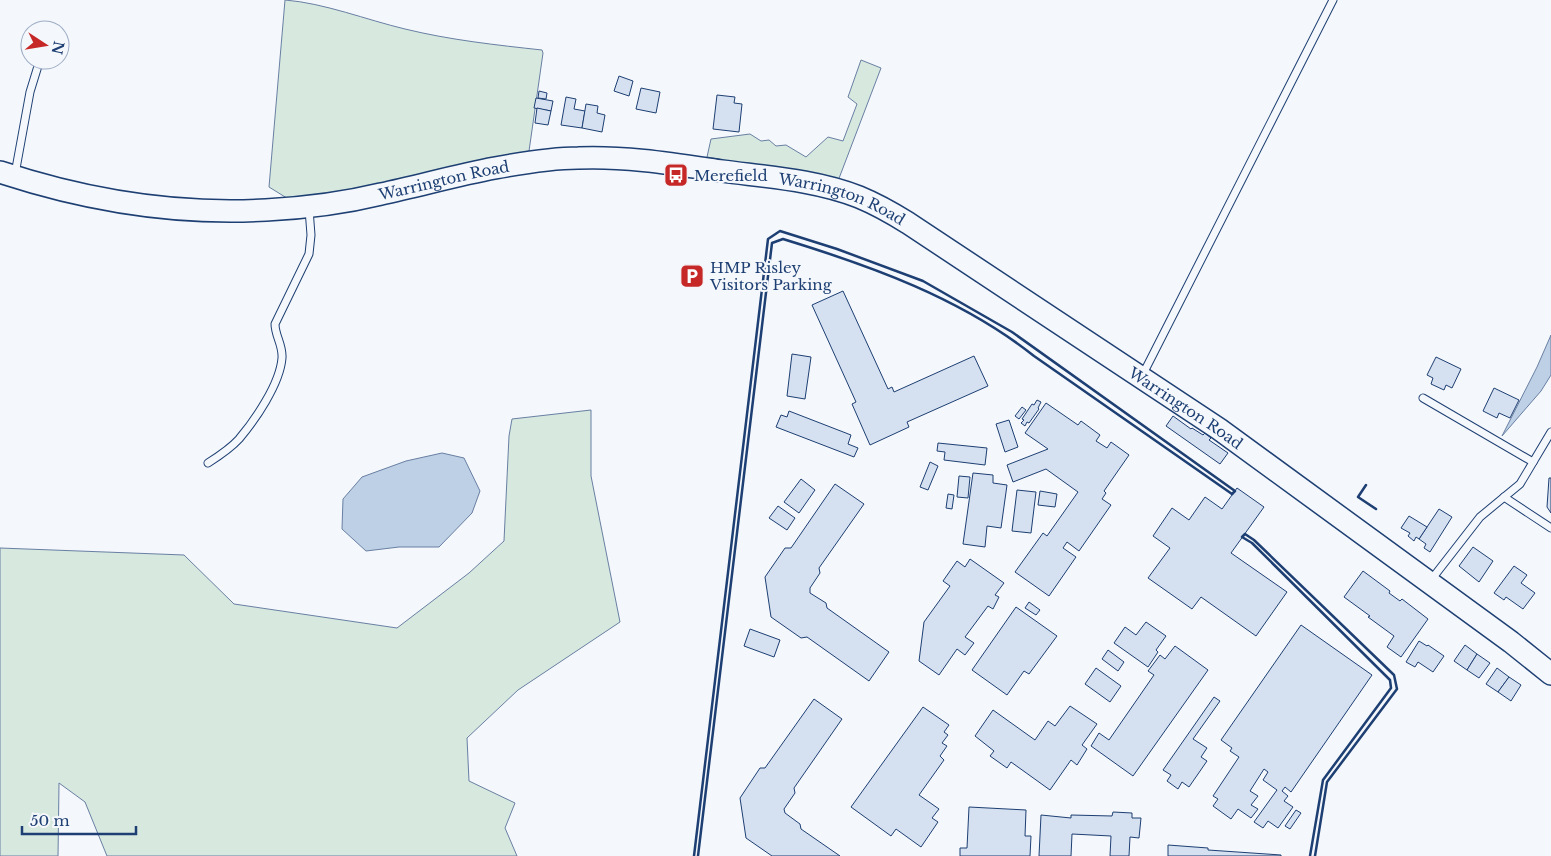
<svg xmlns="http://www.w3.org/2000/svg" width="1551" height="856" viewBox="0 0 1551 856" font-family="'Libre Baskerville',serif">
<rect width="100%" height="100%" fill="#f4f7fb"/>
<!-- green -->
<g fill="#d7e8df" stroke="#687fa3">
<path d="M285 0C324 3 367 20 405 29 450 40 496 45 542 50L543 53 529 151 355 190 290 200 269 187Z"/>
<polygon points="861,60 881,68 838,181 707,157 711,139 750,134 761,141 769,140 776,146 786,145 806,157 828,137 843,141 857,104 848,97"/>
<polygon points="591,410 591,476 620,622 518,690 467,738 469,781 515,803 505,828 517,856 107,856 85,802 59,783 58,856 0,856 0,548 184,555 234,604 397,628 469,573 504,541 509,436 512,419"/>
</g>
<!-- water -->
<g fill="#bed0e5" stroke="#687fa3">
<polygon points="1551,335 1551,375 1541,391 1502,436 1537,367"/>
<polygon points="442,453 464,458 480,491 472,513 439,547 399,547 366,551 342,529 343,499 362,477 406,461"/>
</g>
<!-- building -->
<g fill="#d5e0f0" stroke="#1d3f73">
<polygon points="619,76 633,81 629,96 614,91"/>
<polygon points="641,88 660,92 656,113 636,109"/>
<polygon points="539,91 547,93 546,99 538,98"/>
<polygon points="717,95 735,97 734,103 742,104 739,132 713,129"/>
<polygon points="566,97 576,99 574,109 585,111 582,128 561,125"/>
<polygon points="536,98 553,101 551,111 534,108"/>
<polygon points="586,104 598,106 597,113 605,115 602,132 582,128"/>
<polygon points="537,108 551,111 548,125 535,123"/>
<polygon points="843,291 888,389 892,387 894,392 974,356 988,386 907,422 909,427 870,445 852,404 856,402 812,305"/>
<polygon points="792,354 811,357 805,399 787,396"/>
<polygon points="1436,357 1461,369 1452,388 1446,385 1444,390 1431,384 1433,378 1427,375"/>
<polygon points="1494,388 1519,400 1510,418 1499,413 1497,418 1483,411"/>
<polygon points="1037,400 1041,402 1038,408 1039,409 1029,423 1027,422 1025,426 1021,423 1024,420 1022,419 1032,404 1034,405"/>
<polygon points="1046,403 1078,425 1081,421 1100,435 1096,441 1107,448 1111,442 1129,455 1104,491 1106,493 1102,499 1111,505 1079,551 1067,542 1063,548 1076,557 1049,596 1015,572 1043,533 1047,536 1078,492 1046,469 1013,482 1007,465 1048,449 1025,433"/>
<polygon points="1022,407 1026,410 1019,419 1015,416"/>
<polygon points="789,411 851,435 848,444 858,448 854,457 776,427 781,415 787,417"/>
<polygon points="1173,416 1191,429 1192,428 1203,435 1205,433 1211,438 1209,440 1228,453 1220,464 1166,426"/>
<polygon points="1009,420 1018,447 1005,452 996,424"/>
<polygon points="938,443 987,448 985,465 944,460 945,452 937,451"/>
<polygon points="930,462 938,466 928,490 920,487"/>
<polygon points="973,473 993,475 993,483 1007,485 1001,528 987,526 985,547 963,544"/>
<polygon points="959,476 970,477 968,498 957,497"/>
<polygon points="1549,478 1551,478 1551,513 1547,507"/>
<polygon points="801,479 815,490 799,513 784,502"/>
<polygon points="835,484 864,504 819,568 820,573 810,588 810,593 826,603 827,608 889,652 869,681 807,637 801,638 771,617 765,577 785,548 791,548"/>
<polygon points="1237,488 1264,507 1231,553 1287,592 1256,636 1201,597 1192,609 1148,578 1170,548 1153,536 1172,508 1189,520 1205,497 1222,509"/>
<polygon points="1017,490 1036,492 1031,533 1012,531"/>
<polygon points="1040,491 1057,494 1055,507 1038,505"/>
<polygon points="948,494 954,495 952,509 946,508"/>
<polygon points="778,506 795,518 787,530 769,518"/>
<polygon points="1439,509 1452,517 1430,552 1424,548 1426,544 1419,539"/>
<polygon points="1409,516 1427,527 1419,539 1416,537 1414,541 1408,536 1410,533 1401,528"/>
<polygon points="1473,547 1493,561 1479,582 1459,566"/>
<polygon points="970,559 1004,583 995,595 999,597 993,609 988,606 965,637 974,643 965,655 957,649 939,675 919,661 924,622 950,586 943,581 957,561 965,567"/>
<polygon points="1514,566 1527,575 1521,583 1535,593 1523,609 1506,597 1504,600 1494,593"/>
<polygon points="1363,571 1390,591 1389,593 1400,601 1402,599 1428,619 1401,657 1387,647 1394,636 1368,617 1370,616 1344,597"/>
<polygon points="1029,602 1040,610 1036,615 1025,608"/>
<polygon points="1016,607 1057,636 1029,674 1024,671 1007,695 972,670"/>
<polygon points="1146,622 1166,636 1156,650 1158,652 1148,667 1114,643 1125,627 1136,635"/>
<polygon points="1301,625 1372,675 1291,792 1285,787 1282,791 1288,796 1284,801 1293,807 1278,828 1268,821 1263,828 1254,822 1277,790 1263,780 1268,772 1264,769 1250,791 1258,796 1251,805 1258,809 1251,818 1238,809 1231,819 1213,806 1218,799 1213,796 1239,757 1230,751 1232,748 1221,740"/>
<polygon points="750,629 780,640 774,657 744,646"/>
<polygon points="1419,641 1427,646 1428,645 1444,656 1433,672 1418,662 1415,667 1406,662"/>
<polygon points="1465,645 1477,654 1467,670 1454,661"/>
<polygon points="1175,646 1208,670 1133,776 1091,746 1099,733 1109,740 1154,675 1148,671 1160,655 1165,659"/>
<polygon points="1108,650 1124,662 1118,671 1102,659"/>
<polygon points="1477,654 1490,663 1479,678 1467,670"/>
<polygon points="1096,668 1121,686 1110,702 1085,684"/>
<polygon points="1497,668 1509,677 1498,692 1486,684"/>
<polygon points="1509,677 1521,685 1511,701 1498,692"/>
<polygon points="1214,697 1220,701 1193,739 1207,748 1201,757 1207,761 1189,787 1182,782 1178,789 1167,781 1171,775 1163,770"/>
<polygon points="814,699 842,719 794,788 795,793 784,809 785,813 800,824 801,829 840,856 772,856 746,838 740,798 760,768 765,768"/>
<polygon points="1070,706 1097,724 1082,745 1087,749 1077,765 1071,760 1050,790 1011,762 1007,768 990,756 994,751 975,736 993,710 1035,740 1048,721 1055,726"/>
<polygon points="923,707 949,725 944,732 948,735 942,743 947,746 940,756 944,760 919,795 939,809 932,818 938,822 921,847 896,829 891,836 851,807"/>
<polygon points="969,807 1026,810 1025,836 1031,836 1030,856 960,856 960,848 967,848"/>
<polygon points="1296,810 1301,813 1290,829 1285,826"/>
<polygon points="1113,812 1132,813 1132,818 1141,818 1139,838 1130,837 1129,856 1110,856 1111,836 1072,834 1071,856 1039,856 1041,815 1071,818 1071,815 1112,816"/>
<polygon points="1168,845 1208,848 1208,850 1281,855 1281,856 1168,856"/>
</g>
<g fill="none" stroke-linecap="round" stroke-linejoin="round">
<!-- lane casing -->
<g stroke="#1d3f73" stroke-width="9">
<g id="lane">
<polyline points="15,174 30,92 38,66"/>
<polyline points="1142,376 1333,0"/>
<polyline points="1423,398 1533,462"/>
<path d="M208 463C219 456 230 449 239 439 255 420 280 384 282 358 283 345 275 336 275 324L309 254 311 235 309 209"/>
<polyline points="1504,497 1551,528"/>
<polyline points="1431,580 1480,517 1520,484 1551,432"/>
</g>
</g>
<!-- primary casing -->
<g stroke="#1d3f73" stroke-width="24">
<g id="primary">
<path id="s1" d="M0 172C85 200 177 215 266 210 304 208 344 203 381 194 419 186 457 175 495 168 522 163 551 158 578 158 626 156 674 164 722 171 767 177 816 180 859 197 876 204 892 213 908 223L1219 429 1511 642 1551 674"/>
</g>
</g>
<!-- lane -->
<use href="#lane" stroke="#f4f7fb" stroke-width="7"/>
<!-- primary -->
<use href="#primary" stroke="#f4f7fb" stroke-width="21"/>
<!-- wall -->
<g stroke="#1d3f73" stroke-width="2.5">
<polyline points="1366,485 1358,497 1376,509"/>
<polyline points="694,856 768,239 780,231 837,249 923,281 1012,332 1235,491 1232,494"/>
<path d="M698 856 772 243 783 239C871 266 961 298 1034 356L1232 494"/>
<polyline points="1310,856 1323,780 1391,688 1390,680 1252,543 1242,537 1245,534 1254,540 1394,675 1397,689 1327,782 1315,856"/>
</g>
</g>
<!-- icons -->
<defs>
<g id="bus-square" transform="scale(1.25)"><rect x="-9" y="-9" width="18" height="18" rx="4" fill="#c62828" stroke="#f4f7fb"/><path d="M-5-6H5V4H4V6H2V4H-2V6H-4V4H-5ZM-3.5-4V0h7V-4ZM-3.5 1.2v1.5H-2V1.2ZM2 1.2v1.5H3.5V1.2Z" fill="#fff"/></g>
<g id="parking-square" transform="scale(1.25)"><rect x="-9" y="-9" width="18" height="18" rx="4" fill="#c62828" stroke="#f4f7fb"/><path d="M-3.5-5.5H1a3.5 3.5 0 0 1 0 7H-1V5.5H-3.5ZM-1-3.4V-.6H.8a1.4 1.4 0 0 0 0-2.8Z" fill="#fff"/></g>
</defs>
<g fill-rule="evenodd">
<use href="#bus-square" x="676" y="175"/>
<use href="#parking-square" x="692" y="276"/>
</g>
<g text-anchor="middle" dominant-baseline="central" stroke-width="4" stroke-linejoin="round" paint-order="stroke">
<!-- poi labels -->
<g font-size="15" fill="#1d3f73" stroke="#f4f7fb" text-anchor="start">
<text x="694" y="175">Merefield</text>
<text x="710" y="267">HMP Risley<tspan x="710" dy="17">Visitors Parking</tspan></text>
</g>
<!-- street labels -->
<g font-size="15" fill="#1d3f73" stroke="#f4f7fb">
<text stroke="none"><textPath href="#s1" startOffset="451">Warrington Road</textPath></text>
<text stroke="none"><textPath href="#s1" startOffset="856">Warrington Road</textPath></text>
<text stroke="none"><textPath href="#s1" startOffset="1261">Warrington Road</textPath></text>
</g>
</g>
<!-- north arrow -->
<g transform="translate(45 45) rotate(102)"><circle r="24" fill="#f4f7fb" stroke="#9eadc5"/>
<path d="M0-4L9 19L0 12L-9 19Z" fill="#c62828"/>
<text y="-8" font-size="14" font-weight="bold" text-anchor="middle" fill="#1d3f73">N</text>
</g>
<!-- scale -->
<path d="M22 826v8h114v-8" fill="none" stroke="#1d3f73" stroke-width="2.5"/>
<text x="30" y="826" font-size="15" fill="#1d3f73" stroke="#f4f7fb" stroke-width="4" paint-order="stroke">50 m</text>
</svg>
